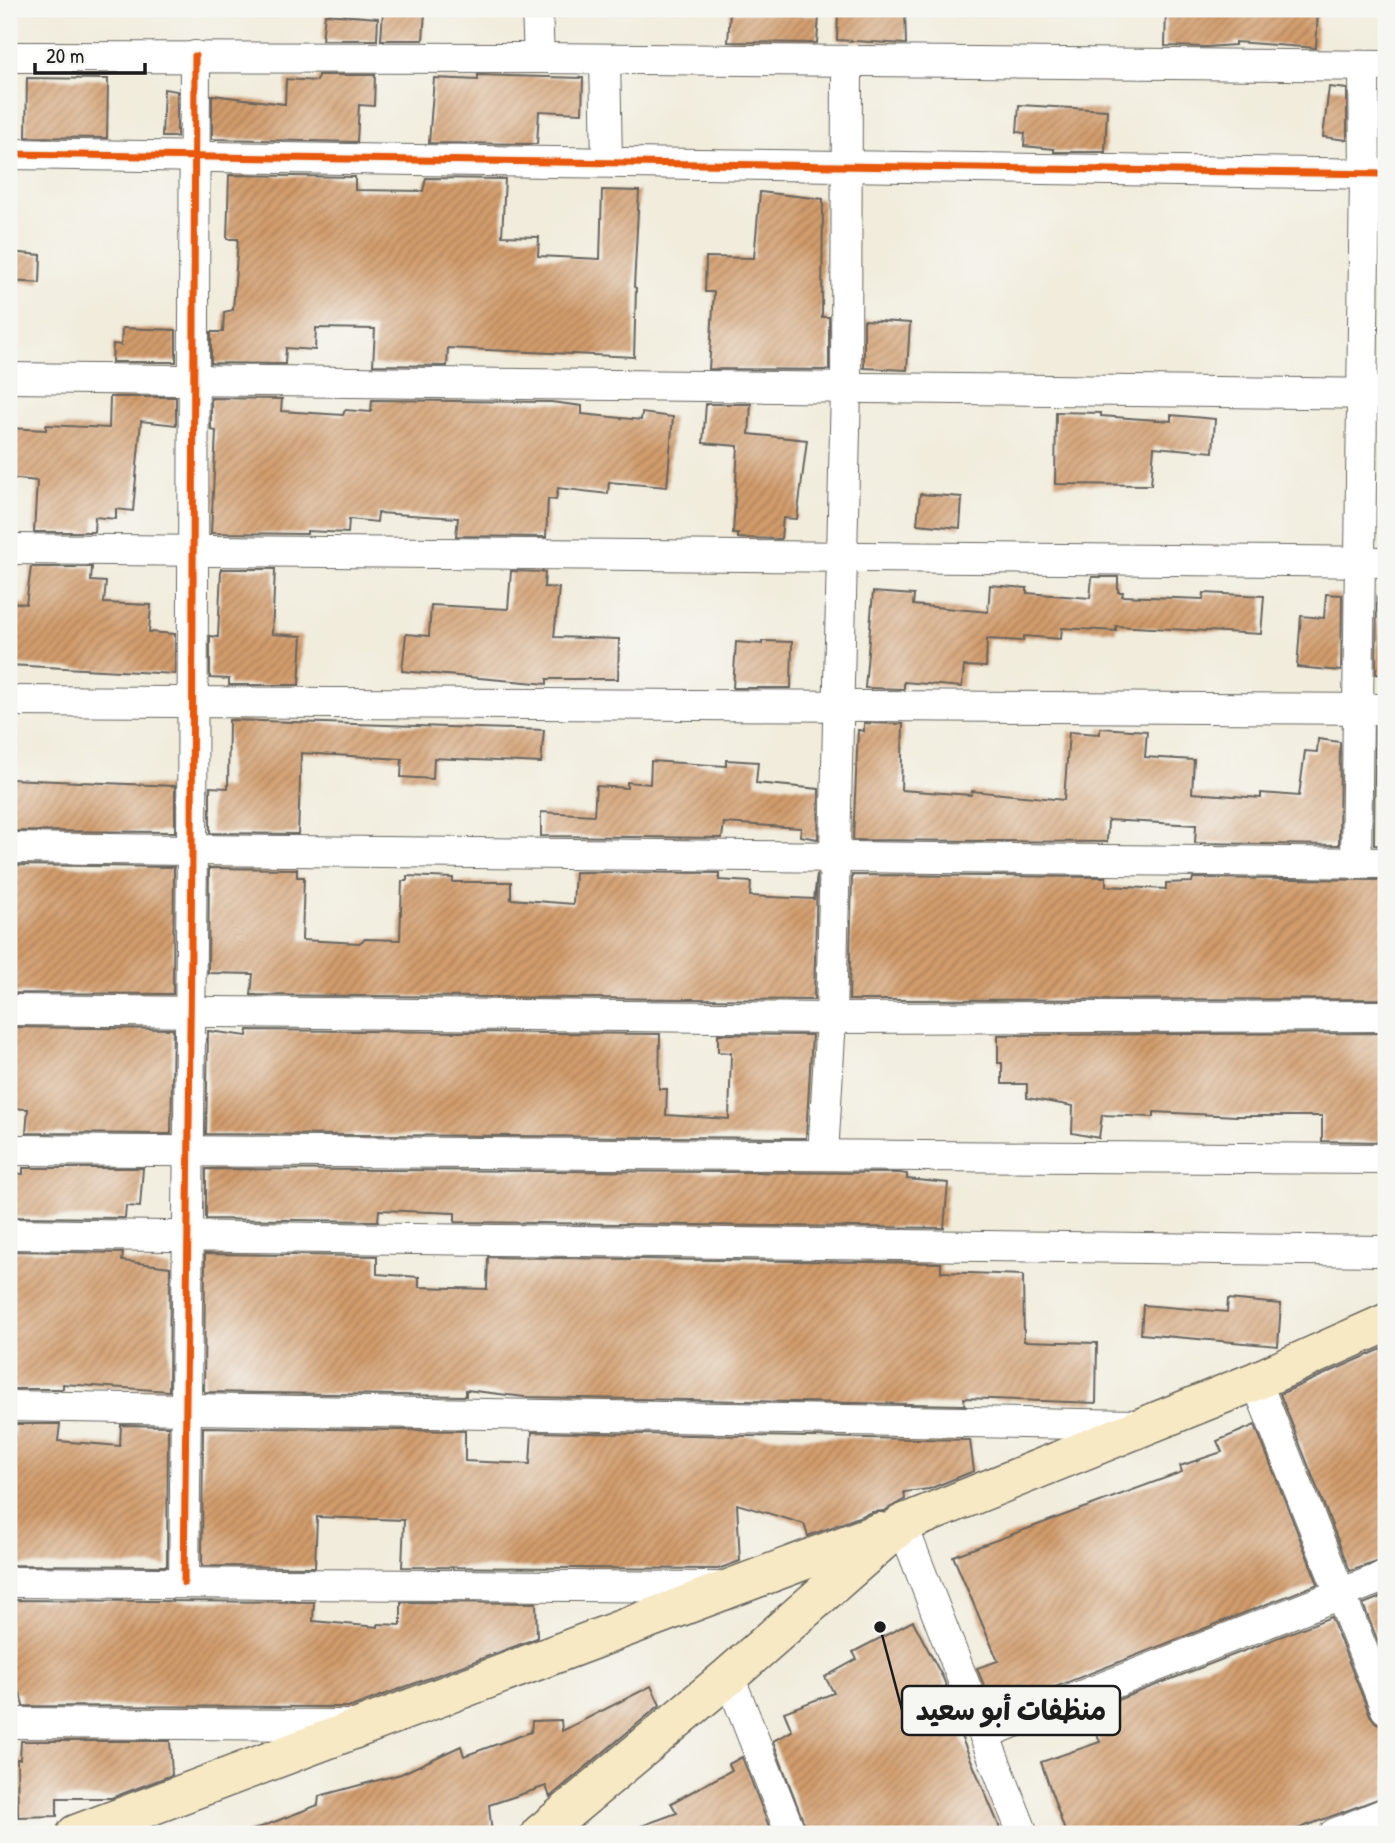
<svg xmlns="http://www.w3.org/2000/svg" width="1395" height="1843" viewBox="0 0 1395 1843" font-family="'Patrick Hand','Playpen Sans Arabic',sans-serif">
<defs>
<pattern id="building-hatch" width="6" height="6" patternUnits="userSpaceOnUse" patternTransform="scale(1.75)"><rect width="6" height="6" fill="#d29c6c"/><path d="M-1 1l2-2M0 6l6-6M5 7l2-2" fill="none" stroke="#aa7e58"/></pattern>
</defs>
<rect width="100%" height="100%" fill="#f6f6f2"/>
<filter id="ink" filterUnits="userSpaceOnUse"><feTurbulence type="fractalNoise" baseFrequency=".0143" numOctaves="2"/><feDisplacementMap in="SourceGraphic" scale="14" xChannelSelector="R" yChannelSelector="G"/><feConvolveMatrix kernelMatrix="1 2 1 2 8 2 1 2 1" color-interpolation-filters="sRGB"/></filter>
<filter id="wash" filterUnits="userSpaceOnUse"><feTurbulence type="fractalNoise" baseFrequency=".00686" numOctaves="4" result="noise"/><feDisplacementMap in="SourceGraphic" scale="28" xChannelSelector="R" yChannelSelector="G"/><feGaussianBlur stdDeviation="1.57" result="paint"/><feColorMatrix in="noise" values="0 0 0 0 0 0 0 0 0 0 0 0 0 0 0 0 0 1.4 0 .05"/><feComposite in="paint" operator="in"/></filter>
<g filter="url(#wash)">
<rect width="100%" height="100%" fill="#f1ecdb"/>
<g id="blocks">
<!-- building -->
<g fill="url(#building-hatch)">
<polygon points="838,9 905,9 906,44 837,40"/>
<polygon points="1166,9 1318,9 1316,48 1235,42 1235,45 1206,47 1165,46"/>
<polygon points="383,10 425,12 423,40 381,40"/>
<polygon points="730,12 819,16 817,43 728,42"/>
<polygon points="325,14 378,18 377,40 322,40"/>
<polygon points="318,75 375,75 374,106 359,105 357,142 212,139 212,95 285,104 286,79 317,81"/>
<polygon points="478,75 583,78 582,113 539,111 537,144 429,143 434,78 478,80"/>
<polygon points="27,78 108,79 107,138 26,137"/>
<polygon points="1329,87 1347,89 1347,140 1323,137"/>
<polygon points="164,89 177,91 177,137 162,137"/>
<polygon points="1019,105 1107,110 1105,152 1054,152 1054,149 1024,146 1025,133 1017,132"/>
<polygon points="229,175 355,177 355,190 423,191 426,178 505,179 502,236 539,237 538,256 600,259 602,190 639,191 634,287 636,288 634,357 448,348 447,366 373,365 375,329 316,328 315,350 286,348 285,364 211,363 211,332 223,332 224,312 233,310 238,239 227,239"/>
<polygon points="760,192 823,199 822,317 829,317 829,370 709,369 714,292 705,292 706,257 754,258"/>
<polygon points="9,252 41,255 40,283 9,281"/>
<polygon points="864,320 910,323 907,370 864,368"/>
<polygon points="122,328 176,330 176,362 112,362 113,344 121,345"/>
<polygon points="110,397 176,397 176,425 141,421 133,511 116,509 116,519 95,517 94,532 34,532 37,481 9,478 9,428 46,430 46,425 109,428"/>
<polygon points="211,398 282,399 281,411 343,415 345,410 371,412 372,400 551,402 582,406 582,414 641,420 642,413 673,417 667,487 609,482 608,494 558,488 556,500 548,499 546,537 456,536 458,518 378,513 377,522 349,519 348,533 307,531 307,534 211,533 216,431 211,430"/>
<polygon points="706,404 751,404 749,434 807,440 797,519 783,518 781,539 738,538 738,534 733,534 738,446 703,443"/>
<polygon points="1056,412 1101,413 1101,416 1171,421 1171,415 1215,419 1213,452 1154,447 1151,485 1055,484"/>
<polygon points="920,494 962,497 960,528 917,524"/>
<polygon points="31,567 92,567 91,581 106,582 104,603 151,605 149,632 175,634 175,674 9,665 9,602 26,604"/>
<polygon points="221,569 275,569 272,634 302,636 299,685 229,685 229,679 210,678 210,636 218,637"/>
<polygon points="511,571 545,572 544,587 559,588 554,637 619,639 618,679 547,679 547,684 402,671 406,634 429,636 431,605 508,609"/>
<polygon points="1092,577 1118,577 1118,592 1123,592 1122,596 1203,599 1204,593 1264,596 1261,634 1116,626 1116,631 1062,628 1061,639 1024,636 1023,641 987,639 986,667 964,666 962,687 904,682 904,689 865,688 873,592 914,595 913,605 988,612 990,585 1027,588 1027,593 1090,598"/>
<polygon points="1326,594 1342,595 1341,671 1297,667 1301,616 1324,618"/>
<polygon points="1377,597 1386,598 1386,675 1376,674"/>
<polygon points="762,641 792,642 791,688 733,688 736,642 762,644"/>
<polygon points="229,720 544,730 541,763 434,758 433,779 401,777 402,759 301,753 298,834 210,833 210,787 228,788"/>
<polygon points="864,723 903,724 901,790 971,795 972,791 1064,800 1069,732 1100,734 1100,728 1147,731 1145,757 1194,760 1192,793 1261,798 1261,793 1299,796 1305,751 1317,752 1318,739 1340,742 1339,845 1195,843 1196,825 1108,820 1107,842 853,840 858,730 864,731"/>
<polygon points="1375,726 1386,726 1386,846 1374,845"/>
<polygon points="726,760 758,762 756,783 819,789 818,839 800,836 801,828 724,823 722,838 541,836 541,812 594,815 596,786 627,788 627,782 650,784 651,761 726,766"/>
<polygon points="9,779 175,786 175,832 9,831"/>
<polygon points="9,865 174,867 173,994 9,993"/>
<polygon points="209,868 297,869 297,877 304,877 302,940 359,943 365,939 400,940 402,881 407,881 407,876 453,878 453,882 511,882 511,899 573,904 575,872 719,873 719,880 751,882 750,896 814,899 817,874 814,1000 251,995 253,974 208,973"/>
<polygon points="852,875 1106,877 1106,886 1166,889 1166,883 1192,882 1193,878 1386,880 1380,950 1386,950 1386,999 849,1000"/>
<polygon points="9,1027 173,1029 171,1134 26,1133 28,1109 9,1108"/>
<polygon points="248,1030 660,1034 659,1089 667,1089 666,1115 729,1119 731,1053 718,1052 718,1034 812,1035 806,1138 206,1134 208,1031 247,1036"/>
<polygon points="1386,1033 1386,1142 1322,1141 1322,1116 1237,1116 1154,1112 1154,1117 1102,1115 1099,1138 1072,1133 1073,1106 1027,1098 1027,1084 1002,1084 1002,1063 998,1063 998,1035"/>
<polygon points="23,1168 143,1168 140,1207 126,1206 125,1218 9,1217 9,1173 23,1174"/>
<polygon points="206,1169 900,1173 907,1174 907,1179 948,1183 944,1228 455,1222 455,1213 379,1210 378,1221 206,1219"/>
<polygon points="9,1251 123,1253 122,1261 170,1267 169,1391 63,1384 63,1389 10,1389"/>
<polygon points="205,1254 377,1256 377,1274 419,1277 419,1287 487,1289 488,1257 941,1263 941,1272 1023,1275 1024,1341 1097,1343 1096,1403 964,1398 965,1405 525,1397 466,1390 466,1396 204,1392"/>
<polygon points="1228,1299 1281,1304 1278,1346 1141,1334 1143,1305 1227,1312"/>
<polygon points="1386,1347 1386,1559 1350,1571 1280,1394"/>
<polygon points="13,1424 60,1424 58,1441 120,1446 121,1425 168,1426 167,1566 9,1565 9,1437 15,1437"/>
<polygon points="1255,1425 1318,1584 994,1711 977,1668 998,1661 953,1556 1182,1472 1180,1466 1222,1452 1217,1441"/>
<polygon points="203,1427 465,1431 465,1461 530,1464 532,1432 970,1440 974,1471 929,1489 904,1492 905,1499 884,1511 872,1512 808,1536 804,1524 737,1504 740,1561 718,1569 402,1567 404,1520 317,1517 315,1567 202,1566"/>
<polygon points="1386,1595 1386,1662 1363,1604"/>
<polygon points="9,1600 314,1602 313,1621 378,1627 378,1624 401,1625 401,1602 536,1603 537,1638 351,1707 23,1706 20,1693 9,1692"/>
<polygon points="1331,1617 1370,1715 1376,1723 1386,1726 1386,1796 1284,1834 1066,1834 1041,1762 1100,1742 1089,1711"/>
<polygon points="913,1621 943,1678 962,1726 957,1727 1000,1828 982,1834 808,1834 773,1741 792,1731 784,1712 834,1693 825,1677 857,1659 853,1652"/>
<polygon points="651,1686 660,1705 550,1797 546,1786 489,1805 492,1834 243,1834 318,1805 319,1796 401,1774 461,1746 464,1756 531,1732 532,1721 561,1720 562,1731"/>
<polygon points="21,1741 170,1741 172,1775 111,1798 57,1798 57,1816 18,1817 17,1759 20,1759"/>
<polygon points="742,1757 772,1834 628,1834 627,1831 677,1813 671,1803 732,1770 729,1764"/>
</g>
</g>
</g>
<g filter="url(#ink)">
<use href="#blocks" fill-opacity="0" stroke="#67655f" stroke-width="2"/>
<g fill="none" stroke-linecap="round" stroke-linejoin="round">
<!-- minor casing -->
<g stroke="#67655f" stroke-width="32">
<g id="minor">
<polyline points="537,9 539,58"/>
<polyline points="9,57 539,58 1386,66"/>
<polyline points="605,59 607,161"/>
<polyline points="9,154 1386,174"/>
<polyline points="9,378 1386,394"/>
<polyline points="9,549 1386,562"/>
<polyline points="9,701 1386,709"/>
<polyline points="9,848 1386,863"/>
<polyline points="1356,864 1365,174 1364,67"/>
<polyline points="9,1010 831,1018 1386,1016"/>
<polyline points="9,1150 1386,1159"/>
<polyline points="823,1155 831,1018 846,388 847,61"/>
<polyline points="9,1234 1386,1251"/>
<polyline points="1256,1381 1386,1709"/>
<polyline points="9,1406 1139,1425"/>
<polyline points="902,1524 1023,1834"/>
<polyline points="9,1582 719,1587"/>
<polyline points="184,1583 192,850 195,56"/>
<polyline points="729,1676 791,1834"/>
<polyline points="9,1723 351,1725"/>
<polyline points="984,1734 1386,1576"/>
<polyline points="1334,1834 1386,1813"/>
</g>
</g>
<!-- secondary casing -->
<g stroke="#67655f" stroke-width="41">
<g id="secondary">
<polyline points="76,1834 880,1532"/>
<polyline points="540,1834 729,1676 902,1524 1256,1381 1386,1323"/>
</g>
</g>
<!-- minor -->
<use href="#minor" stroke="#fff" stroke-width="30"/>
<!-- secondary -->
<use href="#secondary" stroke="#f7e9c3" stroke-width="38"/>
<!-- cycleway casing -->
<g stroke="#f6f6f2" stroke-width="11">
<g id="cycleway">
<polyline points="9,154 1386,174"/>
<polyline points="184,1583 192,850 195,56"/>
</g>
</g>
<!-- cycleway -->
<use href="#cycleway" stroke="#e8590c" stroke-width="7"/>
</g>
</g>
<!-- callouts -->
<path fill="none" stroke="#1c1c1c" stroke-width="2.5" d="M880 1627L902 1710"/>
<circle fill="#1c1c1c" stroke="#f6f6f2" stroke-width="2.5" cx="880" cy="1627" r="7"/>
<rect fill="#f6f6f2" stroke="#1c1c1c" stroke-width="2.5" x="902" y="1686" width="218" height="49" rx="7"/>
<g font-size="28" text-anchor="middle" font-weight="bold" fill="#1c1c1c">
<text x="1011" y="1720">منظفات أبو سعيد</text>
</g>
<!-- margin -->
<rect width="1395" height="1843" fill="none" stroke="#f6f6f2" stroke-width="35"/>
<!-- scale -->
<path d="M35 63v10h110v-10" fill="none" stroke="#1c1c1c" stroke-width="3.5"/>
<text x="46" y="63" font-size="21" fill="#1c1c1c" stroke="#f6f6f2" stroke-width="5" paint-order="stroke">20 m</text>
</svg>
